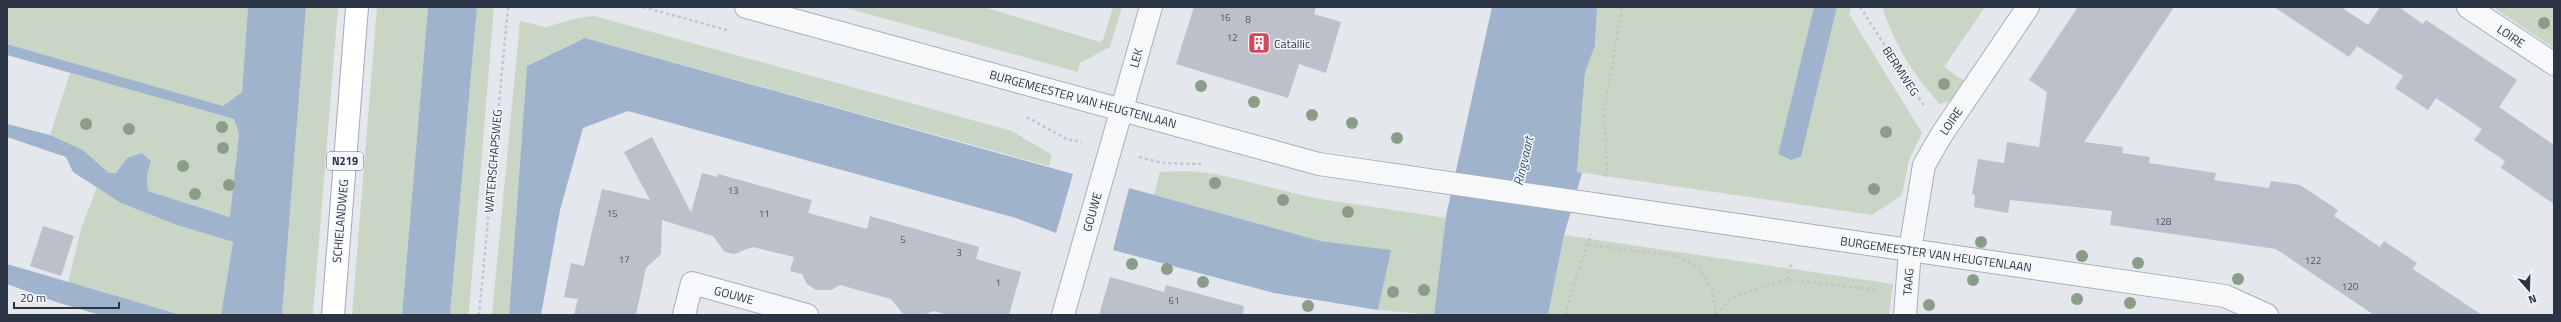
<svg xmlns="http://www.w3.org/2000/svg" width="2561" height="322" viewBox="0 0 2561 322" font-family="'Titillium Web',sans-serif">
<rect width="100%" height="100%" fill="#e4e7ec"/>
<!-- green -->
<g fill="#c9d6c5">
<polygon points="7,7 248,7 242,92 223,106 7,44"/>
<polygon points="306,7 338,7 313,315 282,315"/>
<polygon points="377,7 428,7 402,315 352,315"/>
<polygon points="477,7 494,7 469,311 468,315 450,315"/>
<polygon points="843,7 984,7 1100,42 1103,40 1113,7 1122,7 1110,47 1080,63 1078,72"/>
<polygon points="1597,7 1814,7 1778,154 1791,160 1801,157 1837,7 1851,7 1849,14 1922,133 1909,160 1902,195 1872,215 1577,172 1585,72 1595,46"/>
<path d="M1882 7H1985L1944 67 1964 81 1950 101 1940 104C1914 77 1894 43 1882 7Z"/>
<polygon points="2493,7 2554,7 2554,48"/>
<polygon points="594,16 1012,131 1052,155 1049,166 585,38 527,66 509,315 492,315 520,21 546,27 577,18"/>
<polygon points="70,73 234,119 239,134 231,217 148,191 147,175 151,161 127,158 116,173 109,173 83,150 50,135"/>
<polygon points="1189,171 1216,174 1314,198 1446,218 1434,315 1378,310 1390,250 1321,241 1154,195 1160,172"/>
<path d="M97 187C139 214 185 228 233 242L221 315H181L68 283 81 229Z"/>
<polygon points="1564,235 1893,284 1889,315 1548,315"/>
</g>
<!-- water -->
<g fill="#9fb4cc">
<polygon points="248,7 306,7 282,315 221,315 233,242 177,225 121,203 73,172 66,157 7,137 7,124 50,135 83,150 109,173 116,173 127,158 142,153 151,161 147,175 148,191 230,217 239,134 234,119 7,55 7,44 223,106 242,92"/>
<polygon points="428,7 477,7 450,315 402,315"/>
<polygon points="1492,7 1597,7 1595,46 1585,72 1577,172 1582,173 1564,235 1548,315 1434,315 1446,216"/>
<polygon points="1814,7 1837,7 1801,157 1791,160 1778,154"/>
<polygon points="585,38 1073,174 1056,233 1016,218 628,111 583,128 560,210 541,315 509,315 527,66"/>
<polygon points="1129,188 1321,241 1391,250 1378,310 1274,293 1113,250"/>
<polygon points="7,264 181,315 100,315 56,302 7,284"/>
</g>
<!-- building -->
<g fill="#bbc0ca">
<polygon points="1194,7 1316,7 1314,14 1341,22 1326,73 1299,64 1288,98 1176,64"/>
<polygon points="2078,7 2174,7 2084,142 2123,147 2122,153 2150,157 2149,163 2216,173 2214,180 2269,188 2271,181 2300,185 2338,210 2334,216 2380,247 2384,241 2417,263 2413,269 2482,315 2374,315 2276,249 2110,225 2112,211 2010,200 2008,213 1974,207 1975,195 1972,194 1978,159 2004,163 2007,142 2039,147 2047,92 2029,80"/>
<polygon points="2274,7 2341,7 2368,25 2380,7 2399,7 2423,24 2426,20 2517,80 2499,107 2554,145 2554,204 2501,168 2505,161 2474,140 2482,129 2436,98 2428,110 2395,88 2403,76 2357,46 2349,57"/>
<polygon points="652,137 691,212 702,173 718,177 718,174 812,200 808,213 867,229 870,216 979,247 976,259 1021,272 1009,315 948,315 934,311 923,315 904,315 891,299 840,285 831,290 816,290 807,284 802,274 790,271 794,257 753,247 734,254 725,252 713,236 662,220 661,254 646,268 636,315 574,315 578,299 564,297 571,263 584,266 602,189 650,200 624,152"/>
<polygon points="43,226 74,236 61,276 30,266"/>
<polygon points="1110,277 1164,292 1166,285 1244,306 1243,315 1099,315"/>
</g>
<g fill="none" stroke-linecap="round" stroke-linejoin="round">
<!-- minor casing -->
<g stroke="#a9aeb7" stroke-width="24">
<g id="minor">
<polyline points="2468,7 2554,64"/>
<polyline points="684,315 692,283 807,315"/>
<polyline points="1063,315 1151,7"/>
<polyline points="1905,315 1910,250 1924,165 1942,134 2028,7"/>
</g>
</g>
<!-- tertiary casing -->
<g stroke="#a9aeb7" stroke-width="24">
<polyline id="tertiary" points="746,7 1319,164 2225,296 2267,315"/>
</g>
<!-- primary casing -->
<g stroke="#a3abb8" stroke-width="24">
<polyline id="primary" points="333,315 357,7"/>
</g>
<!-- path -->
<g stroke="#c2c5cb" stroke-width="2.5" stroke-dasharray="3 3" stroke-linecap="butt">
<polyline points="643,7 727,30"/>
<polyline points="1860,7 1925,107"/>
<polyline points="1027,117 1066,139 1082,142"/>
<polyline points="1139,157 1162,163 1201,164"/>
<polyline points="1605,177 1607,167 1604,113 1622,7"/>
<polyline points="1588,245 1678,256 1699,269 1712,289 1716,315"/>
<polyline points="1787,279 1792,262"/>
<polyline points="479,315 508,7"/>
<polyline points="1566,315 1570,296 1591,234"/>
<polyline points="1716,315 1730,299 1787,279 1877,290"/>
</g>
<!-- minor -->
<use href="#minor" stroke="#f7f8fa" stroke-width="22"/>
<!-- tertiary -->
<use href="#tertiary" stroke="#f7f8fa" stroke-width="22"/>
<!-- primary -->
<use href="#primary" stroke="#fff" stroke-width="22"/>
</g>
<!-- trees -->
<g fill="#899d89">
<circle cx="2544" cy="23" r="6"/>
<circle cx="1944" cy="84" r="6"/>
<circle cx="1201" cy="86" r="6"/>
<circle cx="1254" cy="102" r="6"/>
<circle cx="1312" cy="115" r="6"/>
<circle cx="1352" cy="123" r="6"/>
<circle cx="86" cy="124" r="6"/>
<circle cx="222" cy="127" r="6"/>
<circle cx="129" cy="129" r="6"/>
<circle cx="1886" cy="132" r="6"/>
<circle cx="1397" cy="138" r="6"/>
<circle cx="223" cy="148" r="6"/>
<circle cx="183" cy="166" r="6"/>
<circle cx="1215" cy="183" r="6"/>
<circle cx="229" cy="185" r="6"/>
<circle cx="1874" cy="189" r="6"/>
<circle cx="195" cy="194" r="6"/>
<circle cx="1283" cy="200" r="6"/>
<circle cx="1348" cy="212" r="6"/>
<circle cx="1981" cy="242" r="6"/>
<circle cx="2082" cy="256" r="6"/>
<circle cx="2138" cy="263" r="6"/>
<circle cx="1132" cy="264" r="6"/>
<circle cx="1167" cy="269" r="6"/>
<circle cx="2238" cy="279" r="6"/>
<circle cx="1973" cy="280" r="6"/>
<circle cx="1203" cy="282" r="6"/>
<circle cx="1424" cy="290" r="6"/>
<circle cx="1393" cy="292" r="6"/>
<circle cx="2077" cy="299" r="6"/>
<circle cx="2130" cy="303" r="6"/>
<circle cx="1929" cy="305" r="6"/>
<circle cx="1308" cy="306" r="6"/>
</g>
<!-- icons -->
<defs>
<g id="building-square" transform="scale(1.15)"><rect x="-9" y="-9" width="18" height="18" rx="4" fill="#d1495b" stroke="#f4f6f9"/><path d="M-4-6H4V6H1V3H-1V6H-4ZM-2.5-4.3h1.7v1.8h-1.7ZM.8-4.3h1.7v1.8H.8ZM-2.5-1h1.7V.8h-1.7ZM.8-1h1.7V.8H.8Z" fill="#fff"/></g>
</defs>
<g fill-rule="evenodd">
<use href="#building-square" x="1259" y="43"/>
</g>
<g text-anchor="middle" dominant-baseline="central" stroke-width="3" stroke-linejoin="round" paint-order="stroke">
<!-- number labels -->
<g font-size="10" fill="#4f5766">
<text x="1225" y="17">16</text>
<text x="1248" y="19">8</text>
<text x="1232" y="37">12</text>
<text x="733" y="190">13</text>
<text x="612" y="213">15</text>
<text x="764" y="213">11</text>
<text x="2163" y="221">128</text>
<text x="903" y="239">5</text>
<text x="959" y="252">3</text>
<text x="624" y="259">17</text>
<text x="2313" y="260">122</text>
<text x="998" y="282">1</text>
<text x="2350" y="286">120</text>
<text x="1174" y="300">61</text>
</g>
<!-- shield labels -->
<rect fill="#f4f6f9" stroke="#676e7b" stroke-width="1" x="327" y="152" width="36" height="18" rx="3"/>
<g font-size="11" font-weight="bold" fill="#2b3445">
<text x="345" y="161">N219</text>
</g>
<!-- street labels -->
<g font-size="12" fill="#2b3445" stroke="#f4f6f9">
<text transform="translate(2511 36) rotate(34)">LOIRE</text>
<text transform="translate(1136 58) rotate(-74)">LEK</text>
<text transform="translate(1901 71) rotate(57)">BERMWEG</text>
<text transform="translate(1083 99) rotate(15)">BURGEMEESTER VAN HEUGTENLAAN</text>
<text transform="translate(1951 121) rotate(-56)">LOIRE</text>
<text transform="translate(493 161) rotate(-85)">WATERSCHAPSWEG</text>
<text transform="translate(1092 212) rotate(-74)">GOUWE</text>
<text transform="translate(340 221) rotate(-85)">SCHIELANDWEG</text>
<text transform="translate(1936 254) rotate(8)">BURGEMEESTER VAN HEUGTENLAAN</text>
<text transform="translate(1908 282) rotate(-86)">TAAG</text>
<text transform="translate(734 295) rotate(15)">GOUWE</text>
</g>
<!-- poi labels -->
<g font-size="12" fill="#2b3445" stroke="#f4f6f9" text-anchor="start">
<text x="1274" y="43">Catallic</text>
</g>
<!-- water labels -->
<g font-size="13" font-style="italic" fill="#34527a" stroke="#f4f6f9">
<text transform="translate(1523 161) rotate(-77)">Ringvaart</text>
</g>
</g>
<!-- border -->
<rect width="2561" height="322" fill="none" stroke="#2b3445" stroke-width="16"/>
<!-- north arrow -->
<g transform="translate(2529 290) rotate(160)" stroke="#f4f6f9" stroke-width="3" paint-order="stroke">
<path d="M0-3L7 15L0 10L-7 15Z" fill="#2b3445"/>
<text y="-6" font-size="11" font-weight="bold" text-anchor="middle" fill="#2b3445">N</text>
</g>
<!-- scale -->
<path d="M14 302v6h105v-6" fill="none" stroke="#2b3445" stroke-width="2"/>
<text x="20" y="302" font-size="12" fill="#2b3445" stroke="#f4f6f9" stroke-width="3" paint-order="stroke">20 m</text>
</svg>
